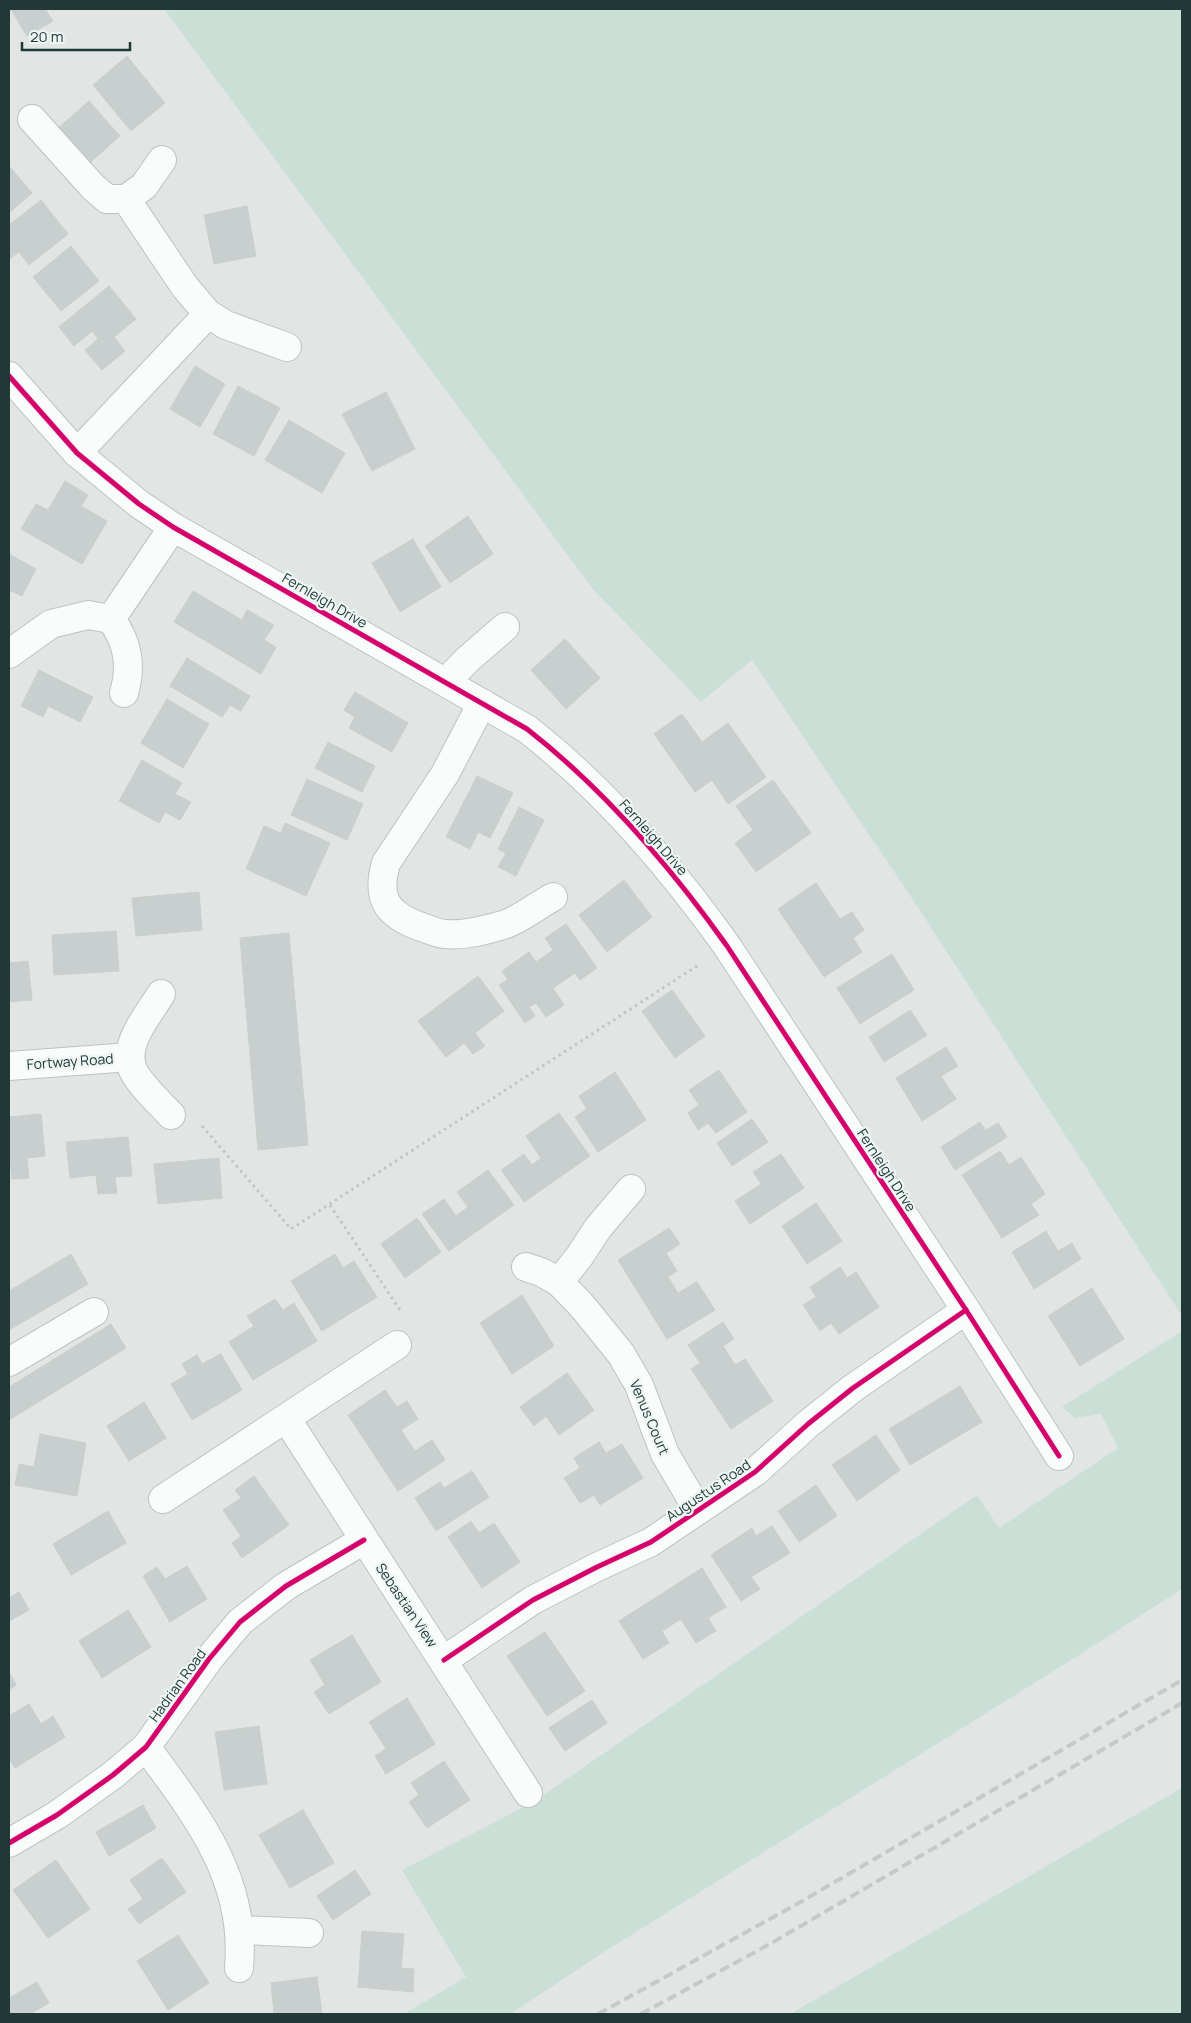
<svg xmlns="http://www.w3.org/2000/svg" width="1191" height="2023" viewBox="0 0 1191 2023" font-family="Manrope,sans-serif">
<rect width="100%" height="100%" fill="#e1e6e5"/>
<!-- green -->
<g fill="#cadfd5">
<polygon points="164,9 1182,9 1182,1316 921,912 752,660 701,702 592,588"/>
<polygon points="1182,1331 1182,1589 1079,1655 601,1954 510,2014 404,2014 466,1977 402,1870 532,1803 977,1495 999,1528 1118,1448 1101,1414 1075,1418 1062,1407"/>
<polygon points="1182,1788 1182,2014 790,2014"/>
</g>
<!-- building -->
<g fill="#c9cfce" stroke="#cacfce">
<polygon points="11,9 45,9 53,21 27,36"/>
<polygon points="127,56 165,103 131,131 93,85"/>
<polygon points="89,101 120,136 86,166 55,131"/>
<polygon points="9,166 32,193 9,213"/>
<polygon points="41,200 68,234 29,265 19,252 9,259 9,225"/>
<polygon points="247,206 256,256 214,264 204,215"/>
<polygon points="71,246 99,281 61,311 33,277"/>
<polygon points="109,286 136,319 114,337 125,351 102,370 85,350 98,339 92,331 74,346 59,327"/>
<polygon points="195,366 225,384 200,427 170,409"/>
<polygon points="238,386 280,408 254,456 213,434"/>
<polygon points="386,392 415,449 372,471 342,414"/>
<polygon points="289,420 345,453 322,493 265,460"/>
<polygon points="65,481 88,495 81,506 107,521 82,564 21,529 36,504 48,510"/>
<polygon points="468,516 493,554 450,583 425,546"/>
<polygon points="413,539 441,587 400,612 372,563"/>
<polygon points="9,554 36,569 22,596 9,590"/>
<polygon points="193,591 242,620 247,610 274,625 264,640 276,647 261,674 174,622"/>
<polygon points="565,639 600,678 566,709 531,670"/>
<polygon points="187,658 250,696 241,711 230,705 222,717 170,686"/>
<polygon points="39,670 93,697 80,722 48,706 43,717 21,706"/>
<polygon points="355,692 408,723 392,752 349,728 355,717 344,710"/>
<polygon points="167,699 209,724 183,768 141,743"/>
<polygon points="682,714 702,742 728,723 766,777 728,804 712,780 695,792 654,734"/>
<polygon points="328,742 375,766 362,792 315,768"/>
<polygon points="142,760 182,783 175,794 191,802 180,820 165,812 159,823 119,801"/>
<polygon points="477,776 513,793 490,838 478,832 470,849 446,837"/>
<polygon points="307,779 363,804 347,840 291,815"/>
<polygon points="773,780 811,833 756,872 735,843 753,830 736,806"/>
<polygon points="519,807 544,820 516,876 498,867 506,853 498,849"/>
<polygon points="285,823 330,843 306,896 246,869 264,826 281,833"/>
<polygon points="624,880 652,917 607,952 579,915"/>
<polygon points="816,883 840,919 852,912 864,930 853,938 862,952 824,977 778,909"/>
<polygon points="199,892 202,930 136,936 132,898"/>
<polygon points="566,924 597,968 580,980 575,973 553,988 564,1005 546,1017 536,1003 529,1007 535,1016 525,1023 499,985 508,980 502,971 529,952 536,962 553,950 545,938"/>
<polygon points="116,931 119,971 54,975 52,935"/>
<polygon points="289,933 308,1145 258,1150 240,938"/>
<polygon points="892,954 914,990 860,1024 837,988"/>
<polygon points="28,961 32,1000 9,1002 9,963"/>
<polygon points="478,976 504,1011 475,1033 485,1046 473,1054 464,1043 446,1057 418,1021"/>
<polygon points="672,990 705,1036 675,1058 642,1011"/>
<polygon points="910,1010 927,1035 884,1062 869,1037"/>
<polygon points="946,1047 958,1066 941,1076 956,1099 922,1121 896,1078"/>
<polygon points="719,1070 747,1112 716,1133 708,1123 698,1130 688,1113 699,1105 689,1090"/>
<polygon points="615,1072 646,1120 598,1152 575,1117 587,1109 579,1096"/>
<polygon points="559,1113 590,1156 524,1202 501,1170 524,1154 532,1165 541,1158 526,1136"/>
<polygon points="41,1114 45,1156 27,1158 29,1178 12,1179 10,1160 9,1160 9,1117"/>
<polygon points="752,1119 768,1142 732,1166 717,1143"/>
<polygon points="980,1122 986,1130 998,1123 1007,1137 955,1170 941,1147"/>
<polygon points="128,1137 132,1176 115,1177 117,1193 98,1194 96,1175 70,1178 66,1142"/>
<polygon points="1000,1151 1009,1165 1021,1157 1045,1194 1031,1204 1039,1215 1002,1238 962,1175"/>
<polygon points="781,1154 804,1188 750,1224 735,1201 761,1184 753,1172"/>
<polygon points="219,1158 222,1198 158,1204 154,1164"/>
<polygon points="488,1170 514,1205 449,1251 422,1214 444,1199 456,1216 468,1207 457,1192"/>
<polygon points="816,1203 842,1241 807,1264 782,1226"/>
<polygon points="417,1218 441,1252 405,1278 381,1244"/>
<polygon points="669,1228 680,1244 666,1253 677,1271 668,1277 678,1293 697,1282 715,1310 667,1339 618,1260"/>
<polygon points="1046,1231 1058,1251 1072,1243 1081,1259 1034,1289 1012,1252"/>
<polygon points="71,1254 88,1284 9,1330 9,1291"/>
<polygon points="335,1254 343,1268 354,1261 377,1297 322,1331 291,1281"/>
<polygon points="840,1267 847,1278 856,1272 879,1307 839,1334 831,1323 820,1331 803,1305 816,1297 810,1287"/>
<polygon points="1092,1288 1124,1339 1080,1366 1048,1316"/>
<polygon points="522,1295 554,1346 512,1374 480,1323"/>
<polygon points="275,1299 283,1310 294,1303 317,1341 253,1380 229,1342 254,1326 247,1316"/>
<polygon points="723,1322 734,1339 723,1346 735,1365 745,1359 773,1401 731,1429 691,1369 700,1363 688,1345"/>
<polygon points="111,1324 126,1348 9,1420 9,1387"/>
<polygon points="221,1354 242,1390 192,1420 171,1384 188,1374 182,1364 197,1355 202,1364"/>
<polygon points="567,1373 594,1410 559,1435 546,1416 534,1426 520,1407"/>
<polygon points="960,1386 982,1422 910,1465 889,1429"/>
<polygon points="385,1390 397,1407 407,1401 418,1419 401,1430 415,1451 432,1440 445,1460 398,1491 348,1415"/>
<polygon points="144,1402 166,1438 129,1461 107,1426"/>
<polygon points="40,1434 86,1443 77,1496 15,1485 19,1464 34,1467"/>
<polygon points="876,1435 900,1470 857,1501 832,1465"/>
<polygon points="599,1442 606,1453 622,1444 643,1478 600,1505 594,1495 580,1503 564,1478 580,1468 574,1458"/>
<polygon points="472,1471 489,1497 436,1531 415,1498 440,1482 444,1488"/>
<polygon points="254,1476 289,1525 242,1558 232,1543 241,1536 223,1510 241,1498 235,1490"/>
<polygon points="816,1485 837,1516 799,1542 778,1511"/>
<polygon points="108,1511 126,1543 71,1575 53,1544"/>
<polygon points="471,1521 479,1533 494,1523 520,1562 482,1588 448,1537"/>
<polygon points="772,1526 790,1553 751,1577 760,1589 741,1601 711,1555 752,1528 756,1536"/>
<polygon points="187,1566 207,1599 170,1622 143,1576 157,1567 165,1579"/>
<polygon points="702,1568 726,1607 708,1618 716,1631 696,1643 681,1619 662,1631 669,1643 643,1659 619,1621"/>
<polygon points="19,1592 29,1610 9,1621 9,1598"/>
<polygon points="128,1610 151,1647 102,1678 79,1641"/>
<polygon points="545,1632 585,1691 547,1716 507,1656"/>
<polygon points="352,1635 381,1682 329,1714 314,1692 325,1685 310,1660"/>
<polygon points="9,1672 16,1685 9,1690"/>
<polygon points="407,1698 435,1744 386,1774 375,1756 386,1749 369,1722"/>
<polygon points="592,1700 607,1723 565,1751 549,1728"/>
<polygon points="29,1704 41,1724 53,1716 65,1737 15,1768 9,1758 9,1716"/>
<polygon points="259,1726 267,1784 224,1790 215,1732"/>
<polygon points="444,1761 470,1800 427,1828 409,1802 419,1795 411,1783"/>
<polygon points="143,1805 156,1828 109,1856 96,1832"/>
<polygon points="303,1810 334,1863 290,1888 259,1835"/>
<polygon points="162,1858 186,1892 139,1924 128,1909 143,1899 130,1880"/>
<polygon points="56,1860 90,1909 48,1938 13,1890"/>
<polygon points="355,1870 371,1894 333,1920 317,1896"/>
<polygon points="362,1931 404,1934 401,1968 414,1969 413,1992 358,1987"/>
<polygon points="178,1935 209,1983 168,2010 137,1961"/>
<polygon points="317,1977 322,2014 274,2014 271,1983"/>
<polygon points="37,1982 49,2003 30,2014 9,2014 9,1998"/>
</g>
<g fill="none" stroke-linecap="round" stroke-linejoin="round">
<!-- minor casing -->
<g stroke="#bec3c2" stroke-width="30">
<g id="minor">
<polyline points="32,119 93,187 107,199 126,199 144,186 162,160"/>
<polyline points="126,199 185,287 208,314 226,325 287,347"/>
<path d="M9 376 77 453 139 504 173 527 527 729C605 790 670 866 727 946L966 1310 1059 1456"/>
<polyline points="77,453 208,314"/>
<polyline points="111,619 173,527"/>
<path d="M9 654 51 624 88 615 111 619C128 643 132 665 124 693"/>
<polyline points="446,682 467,660 505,627"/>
<path d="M482 703 445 774 386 863C375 901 389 916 424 928 431 930 439 934 446 934 464 936 486 930 503 925 518 921 538 905 553 897"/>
<path d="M161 994C148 1016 119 1047 135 1074 144 1089 159 1102 171 1115"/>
<polyline points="9,1066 130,1057"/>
<polyline points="526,1267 541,1272 559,1282 583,1307 621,1354 639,1385 665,1454 698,1510"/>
<polyline points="559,1282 579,1257 598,1228 631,1189"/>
<polyline points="9,1362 94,1312"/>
<polyline points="286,1418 528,1793"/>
<polyline points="163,1499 397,1345"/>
<polyline points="444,1660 533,1600 597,1567 651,1542 755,1472 808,1424 853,1388 966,1310"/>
<path d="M146 1747C196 1815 247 1878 239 1968"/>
<polyline points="9,1843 57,1815 113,1775 146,1747 209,1659 240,1622 286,1586 364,1540"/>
<polyline points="240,1930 309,1933"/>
</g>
</g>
<!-- path -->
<g stroke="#bfc6c6" stroke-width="3" stroke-dasharray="2.5 4" stroke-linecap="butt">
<polyline points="202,1126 291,1229 700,964"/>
<polyline points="330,1205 402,1313"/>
</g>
<!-- minor -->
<use href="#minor" stroke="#fafbfb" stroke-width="28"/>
<!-- rail -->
<g stroke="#c5c9c9" stroke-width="4" stroke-dasharray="10 5" stroke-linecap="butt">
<polyline points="598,2014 797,1904 1182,1680"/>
<polyline points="641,2014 770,1944 1182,1703"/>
</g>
<!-- cycleway casing -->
<g stroke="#eef6f4" stroke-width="8">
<g id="cycleway">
<path d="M9 376 77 453 139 504 173 527 527 729C605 790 670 866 727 946L966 1310 1059 1456"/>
<polyline points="444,1660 533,1600 597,1567 651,1542 755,1472 808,1424 853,1388 966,1310"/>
<polyline points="9,1843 57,1815 113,1775 146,1747 209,1659 240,1622 286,1586 364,1540"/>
</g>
</g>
<!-- cycleway -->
<use href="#cycleway" stroke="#d6006c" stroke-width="5"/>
</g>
<g text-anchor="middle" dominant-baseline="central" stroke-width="4.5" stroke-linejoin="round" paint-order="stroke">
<!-- street labels -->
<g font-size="14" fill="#203836" stroke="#eef6f4">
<text transform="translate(325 600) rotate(30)">Fernleigh Drive</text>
<text transform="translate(654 837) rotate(49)">Fernleigh Drive</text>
<text transform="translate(70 1061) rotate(-4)">Fortway Road</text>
<text transform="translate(887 1170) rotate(57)">Fernleigh Drive</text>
<text transform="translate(650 1417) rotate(67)">Venus Court</text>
<text transform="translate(708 1490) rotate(-34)">Augustus Road</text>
<text transform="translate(407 1605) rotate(56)">Sebastian View</text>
<text transform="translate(177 1685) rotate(-54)">Hadrian Road</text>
</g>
</g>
<!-- border -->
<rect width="1191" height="2023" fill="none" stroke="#203836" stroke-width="20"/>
<!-- scale -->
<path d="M22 42v8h108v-8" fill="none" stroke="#203836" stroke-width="2.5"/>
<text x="30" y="42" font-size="15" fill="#203836" stroke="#eef6f4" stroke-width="4" paint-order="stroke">20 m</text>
</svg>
